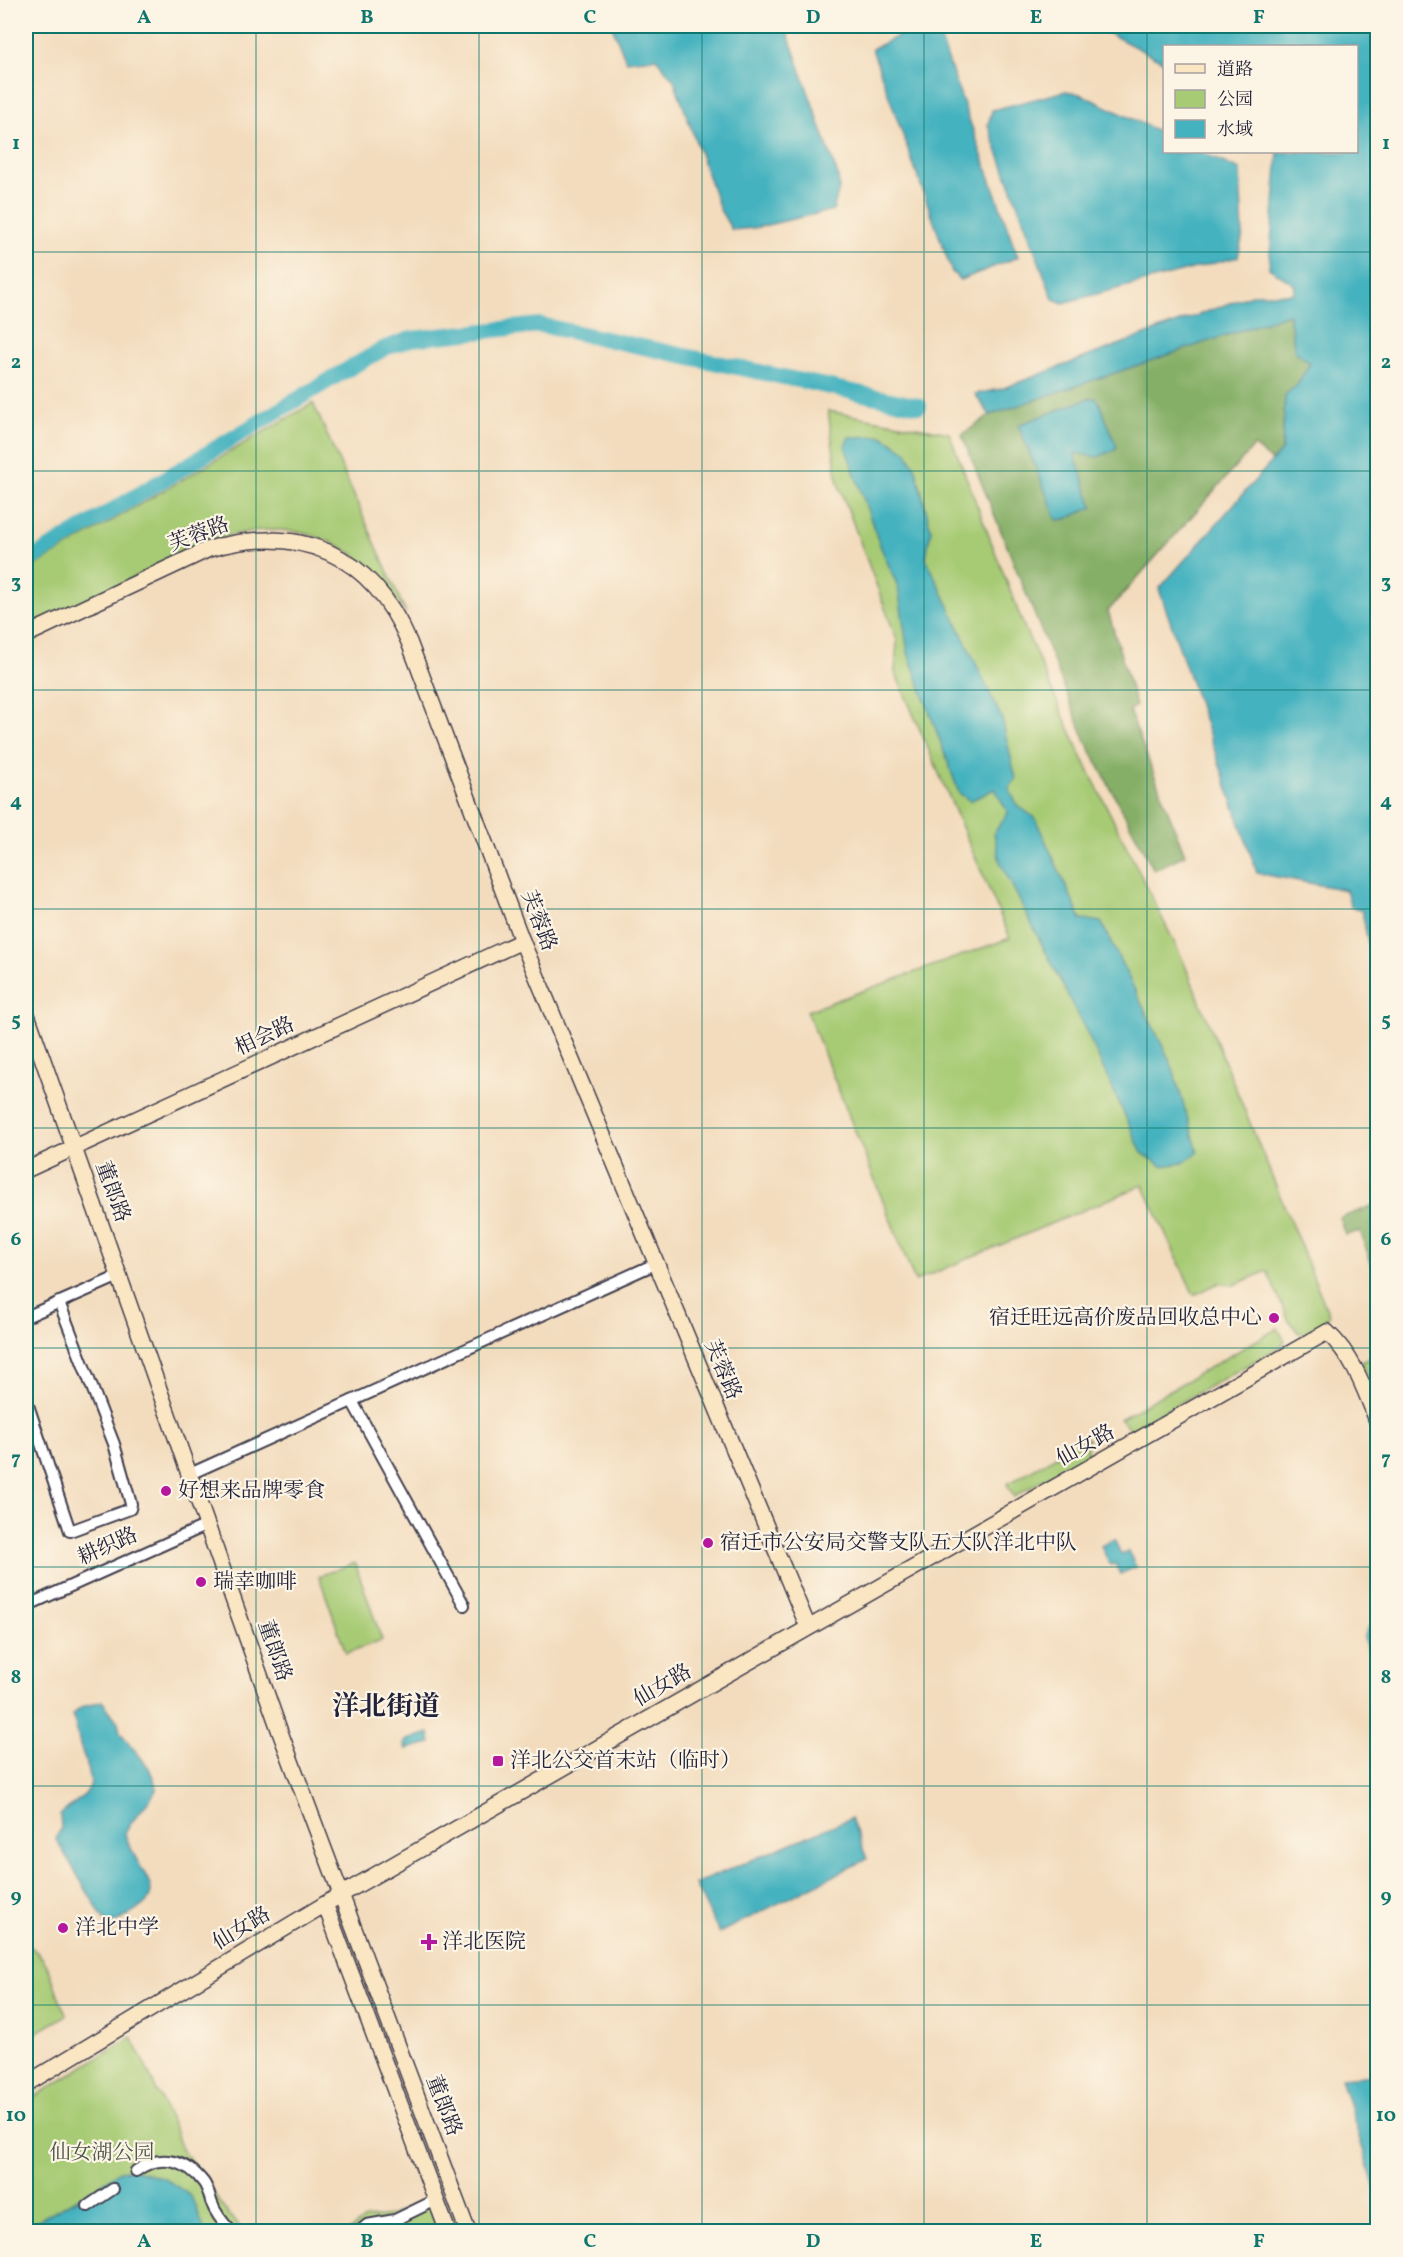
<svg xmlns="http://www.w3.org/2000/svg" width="1403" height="2257" viewBox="0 0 1403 2257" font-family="Vollkorn,'Noto Serif SC',serif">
<rect width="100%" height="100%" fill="#fcf5e5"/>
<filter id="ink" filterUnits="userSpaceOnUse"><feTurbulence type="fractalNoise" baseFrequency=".0167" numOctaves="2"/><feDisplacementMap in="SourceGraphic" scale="12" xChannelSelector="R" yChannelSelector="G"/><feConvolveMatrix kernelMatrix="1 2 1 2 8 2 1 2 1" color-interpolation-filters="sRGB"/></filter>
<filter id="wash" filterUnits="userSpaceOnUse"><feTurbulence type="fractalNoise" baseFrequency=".008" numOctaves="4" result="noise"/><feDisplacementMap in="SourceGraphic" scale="24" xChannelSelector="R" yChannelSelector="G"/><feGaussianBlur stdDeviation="1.35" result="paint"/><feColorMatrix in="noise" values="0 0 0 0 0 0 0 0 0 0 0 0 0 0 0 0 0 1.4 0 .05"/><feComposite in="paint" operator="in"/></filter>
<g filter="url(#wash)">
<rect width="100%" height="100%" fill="#f3dcbd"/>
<!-- green -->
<g fill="#a7cb75" stroke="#647658" stroke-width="1.5">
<path d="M313 403 406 613C387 589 367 559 339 546 263 509 205 542 137 576 100 595 64 613 26 629V571Z"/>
<path d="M828 411 949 433 1025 629 1079 751 1182 958 1329 1315C1326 1325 1309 1335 1299 1333L1289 1321 1267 1271 1234 1285 1219 1283 1194 1295 1143 1185 915 1281 807 1011 1010 938 895 672 897 640 838 483Z"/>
<polygon points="1278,1328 1285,1342 1282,1346 1131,1430 1120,1419"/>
<polygon points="1377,1355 1377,1404 1362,1362"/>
<polygon points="1088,1438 1088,1454 1014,1497 1007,1484"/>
<polygon points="355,1563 382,1640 346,1653 319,1576"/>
<path d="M26 1944C56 1962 51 1988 67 2015L26 2039Z"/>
<polygon points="132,2037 176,2132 181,2149 205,2176 220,2204 243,2231 26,2232 26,2102"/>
<polygon points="427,2199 439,2231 348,2232 365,2219 390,2216"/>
</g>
<!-- forest -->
<g fill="#85af66" stroke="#546850" stroke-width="1.5">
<polygon points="1289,314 1295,351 1310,363 1298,384 1285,396 1282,450 1272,461 1254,446 1108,611 1136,706 1129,710 1185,855 1154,870 1087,744 962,435 990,415"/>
<polygon points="1377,1204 1377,1279 1360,1231 1346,1235 1340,1218"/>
</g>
<!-- water -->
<g fill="#44b2bf" stroke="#336a7d" stroke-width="1.5">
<polygon points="612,26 785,26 838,176 839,189 833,210 754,228 732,230 720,210 674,80 656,58 626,61"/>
<polygon points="919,26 936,26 1018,257 960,280 952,272 872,49"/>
<polygon points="1095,26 1377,26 1377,990 1362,911 1351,907 1346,890 1257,873 1159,589 1282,450 1285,395 1298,384 1310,363 1295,351 1289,314 990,415 975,394 1001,389 1254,294 1293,294 1295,285 1269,268 1278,152 1356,152 1356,46 1164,46 1164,62"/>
<polygon points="1066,91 1080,94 1164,134 1164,152 1201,152 1240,170 1243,234 1238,257 1063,303 1053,299 988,125 992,110"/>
<polygon points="1090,398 1096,398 1099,402 1117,447 1115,450 1097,457 1074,453 1093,507 1066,519 1057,520 1018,425"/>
<polygon points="882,436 906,451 916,469 931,530 926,558 1002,719 1016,779 1009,788 1017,805 1035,818 1081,919 1101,922 1171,1063 1198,1152 1183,1163 1162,1166 1142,1153 1088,1035 1000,862 994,833 1008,813 995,789 970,801 959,793 908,653 898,587 879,543 845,446 849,437"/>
<polygon points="1114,1539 1121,1554 1128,1551 1136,1567 1120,1574 1115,1564 1110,1565 1101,1546"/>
<polygon points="1377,1623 1377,1659 1369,1652 1363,1638 1369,1627"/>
<path d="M102 1701 118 1722 120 1732 149 1768 157 1788C148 1807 132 1816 125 1834 142 1885 181 1893 109 1925L104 1920 56 1839 61 1828 60 1815C91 1787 99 1796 82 1751 77 1739 79 1730 72 1715L82 1707Z"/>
<polygon points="429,1733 431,1743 406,1749 404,1744 407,1740"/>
<polygon points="851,1818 867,1859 719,1933 695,1884"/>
<polygon points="1377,2075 1378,2075 1377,2195 1341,2078"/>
<polygon points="133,2169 164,2178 191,2196 205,2231 26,2232 26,2227 97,2187 119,2171"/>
</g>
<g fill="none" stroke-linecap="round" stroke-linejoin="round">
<!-- river -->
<polyline stroke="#44b2bf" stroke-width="16" points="26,562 343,372 385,348 411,339 540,325 919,406"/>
</g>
</g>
<g filter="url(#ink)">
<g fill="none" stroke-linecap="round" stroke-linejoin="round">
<!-- street casing -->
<g stroke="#413e4e" stroke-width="14">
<g id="street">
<polyline points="26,1317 119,1276"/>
<polyline points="26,1399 70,1531 130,1509 131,1504 114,1444 59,1302"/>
<polyline points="352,1401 464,1605"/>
<polyline points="190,1474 655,1264"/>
<polyline points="26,1606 207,1525"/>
<path d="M136 2171C160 2153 187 2160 204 2183 208 2189 209 2194 211 2201 215 2213 223 2223 232 2232"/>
<polyline points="88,2206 113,2189"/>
<polyline points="359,2232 367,2225 395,2220 436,2200"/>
</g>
</g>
<!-- secondary casing -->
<g stroke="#413e4e" stroke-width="18">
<g id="secondary">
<path d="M26 635 209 549C300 523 371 553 409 642L522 941 808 1627"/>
<polyline points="26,1012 280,1732 468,2232"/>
<polyline points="26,1170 522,941"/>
<polyline points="325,1904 448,2232"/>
<path d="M26 2084 342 1894 1327 1332C1354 1357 1365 1390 1378 1423"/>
</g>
</g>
<!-- street -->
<use href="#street" stroke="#fff" stroke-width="10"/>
<!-- secondary -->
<use href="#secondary" stroke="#fbe6c4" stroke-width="15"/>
</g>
</g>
<!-- grid -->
<path fill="none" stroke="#0f766e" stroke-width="1.5" stroke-opacity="0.55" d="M256 26V2232M479 26V2232M702 26V2232M924 26V2232M1147 26V2232M26 252H1378M26 471H1378M26 690H1378M26 909H1378M26 1128H1378M26 1348H1378M26 1567H1378M26 1786H1378M26 2005H1378"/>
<!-- markers -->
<g fill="#b5179e" stroke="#fcf5e5" stroke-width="2">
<circle cx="1274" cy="1318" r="6"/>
<circle cx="166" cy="1491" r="6"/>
<circle cx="708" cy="1543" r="6"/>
<circle cx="201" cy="1582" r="6"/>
<rect x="492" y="1755" width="12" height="12" rx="3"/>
<circle cx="63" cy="1928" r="6"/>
<path d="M426 1933h6v6h6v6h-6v6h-6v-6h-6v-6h6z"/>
</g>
<g text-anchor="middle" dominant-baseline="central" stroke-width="4.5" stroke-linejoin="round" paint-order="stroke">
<!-- street labels -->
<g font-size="21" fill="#22223b" stroke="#fcf5e5">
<text transform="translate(199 535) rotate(-20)">芙蓉路</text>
<text transform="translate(538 921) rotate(69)">芙蓉路</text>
<text transform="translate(265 1037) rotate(-25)">相会路</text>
<text transform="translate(112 1192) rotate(70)">董郎路</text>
<text transform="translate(722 1370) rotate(67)">芙蓉路</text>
<text transform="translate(1086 1446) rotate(-29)">仙女路</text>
<text transform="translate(108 1547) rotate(-24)">耕织路</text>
<text transform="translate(274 1651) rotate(71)">董郎路</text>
<text transform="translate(663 1686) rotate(-30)">仙女路</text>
<text transform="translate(242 1929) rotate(-31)">仙女路</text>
<text transform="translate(443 2106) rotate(69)">董郎路</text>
</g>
<!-- poi labels -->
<g font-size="21" fill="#22223b" stroke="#fcf5e5" text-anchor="start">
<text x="1262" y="1318" text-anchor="end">宿迁旺远高价废品回收总中心</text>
<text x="178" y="1491">好想来品牌零食</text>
<text x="720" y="1543">宿迁市公安局交警支队五大队洋北中队</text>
<text x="213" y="1582">瑞幸咖啡</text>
<text x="510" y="1761">洋北公交首末站（临时）</text>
<text x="75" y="1928">洋北中学</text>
<text x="442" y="1942">洋北医院</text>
</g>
<!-- park labels -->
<g font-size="21" fill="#4a554c" stroke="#fcf5e5">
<text x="102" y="2153">仙女湖公园</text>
</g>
<!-- district labels -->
<g font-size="27" font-weight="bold" fill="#22223b" stroke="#fcf5e5">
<text x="386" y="1708">洋北街道</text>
</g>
</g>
<!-- margin -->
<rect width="1403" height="2257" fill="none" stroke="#fcf5e5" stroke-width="66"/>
<!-- legend -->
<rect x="1163" y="45" width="195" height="108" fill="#fcf5e5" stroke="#a5a1a1" stroke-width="1.5"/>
<rect x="1175" y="64" width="30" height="9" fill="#fbe6c4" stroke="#a5a1a1" stroke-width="1.5"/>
<text x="1217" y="75" font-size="18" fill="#22223b">道路</text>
<rect x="1175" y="90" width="30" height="18" fill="#a7cb75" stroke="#a5a1a1" stroke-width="1.5"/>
<text x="1217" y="105" font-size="18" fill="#22223b">公园</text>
<rect x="1175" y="120" width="30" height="18" fill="#44b2bf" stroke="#a5a1a1" stroke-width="1.5"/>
<text x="1217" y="135" font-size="18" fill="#22223b">水域</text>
<rect x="33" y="33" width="1337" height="2191" fill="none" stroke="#0f766e" stroke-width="2"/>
<g font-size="20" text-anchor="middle" font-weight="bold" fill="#0f766e">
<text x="144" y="23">A</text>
<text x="367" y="23">B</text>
<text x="590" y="23">C</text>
<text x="813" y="23">D</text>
<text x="1036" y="23">E</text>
<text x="1259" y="23">F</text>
<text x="16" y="149">1</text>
<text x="1386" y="149">1</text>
<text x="16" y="368">2</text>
<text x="1386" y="368">2</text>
<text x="16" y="588">3</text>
<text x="1386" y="588">3</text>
<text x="16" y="807">4</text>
<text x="1386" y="807">4</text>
<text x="16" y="1026">5</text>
<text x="1386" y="1026">5</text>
<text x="16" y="1245">6</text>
<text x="1386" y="1245">6</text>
<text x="16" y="1464">7</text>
<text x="1386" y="1464">7</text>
<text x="16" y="1683">8</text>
<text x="1386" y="1683">8</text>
<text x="16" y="1902">9</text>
<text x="1386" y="1902">9</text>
<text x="16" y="2121">10</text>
<text x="1386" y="2121">10</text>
<text x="144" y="2247">A</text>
<text x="367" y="2247">B</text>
<text x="590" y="2247">C</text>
<text x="813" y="2247">D</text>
<text x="1036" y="2247">E</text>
<text x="1259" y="2247">F</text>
</g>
</svg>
